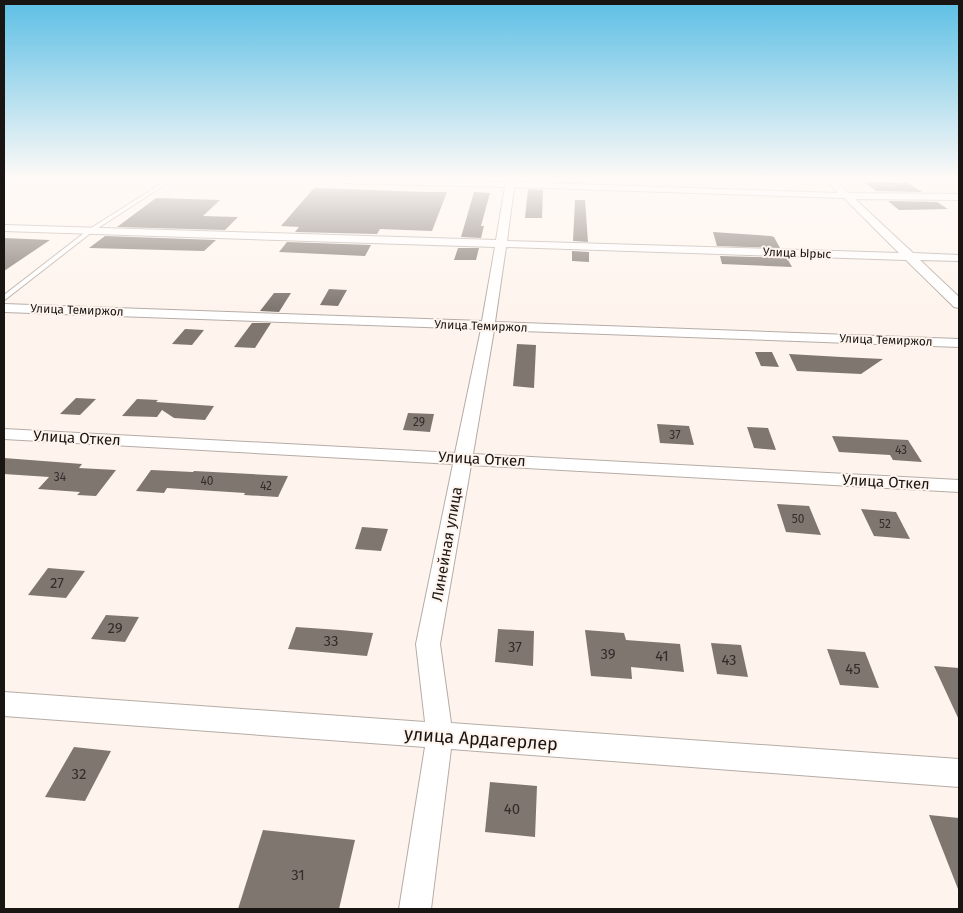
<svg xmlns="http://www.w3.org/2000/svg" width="963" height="913" viewBox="0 0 963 913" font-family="'Fira Sans',sans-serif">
<rect width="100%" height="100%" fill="#fef4ed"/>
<!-- building -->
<g fill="#7f7670">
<polygon points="864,182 908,183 922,192 876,191"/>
<polygon points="314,188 429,192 447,192 432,231 380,229 377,234 295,232 299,227 281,226"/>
<polygon points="528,189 543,190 542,218 525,218"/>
<polygon points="474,192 490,193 481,226 484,226 481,238 461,237"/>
<polygon points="156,198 220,200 203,216 238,217 225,230 117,227"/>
<polygon points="575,200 585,200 588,242 573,241"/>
<polygon points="888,201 937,202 948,209 899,210"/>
<polygon points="713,232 771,236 774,237 780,248 717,246"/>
<polygon points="105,236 216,240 204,251 89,248"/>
<polygon points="4,238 50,240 4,271"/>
<polygon points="287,242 371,245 365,256 279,252"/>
<polygon points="458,248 479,248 476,260 454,260"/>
<polygon points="572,251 589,252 589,262 572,261"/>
<polygon points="720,256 787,258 792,267 722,264"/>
<polygon points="329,289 347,290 338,306 320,305"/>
<polygon points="274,293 291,293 279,312 260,311"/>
<polygon points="252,323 271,323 255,348 234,347"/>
<polygon points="185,329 204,330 192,345 172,344"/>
<polygon points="517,344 536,345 534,388 513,386"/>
<polygon points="755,352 772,352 779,367 761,366"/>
<polygon points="789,354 841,357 883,359 861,374 797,371"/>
<polygon points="76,398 96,399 80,415 60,414"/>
<polygon points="137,399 158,400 156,402 214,406 205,420 174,418 162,410 157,417 122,416"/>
<polygon points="408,413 434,414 430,432 403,430"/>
<polygon points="657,424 689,426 694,445 660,443"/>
<polygon points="747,427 768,428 776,450 754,448"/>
<polygon points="832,436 908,440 922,462 893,460 890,455 839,452"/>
<polygon points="4,458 82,464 79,468 116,470 96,496 77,495 80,492 38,489 49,477 4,474"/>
<polygon points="151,470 193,472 194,471 288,476 278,497 244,495 245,493 167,488 164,493 136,491"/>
<polygon points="777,504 809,506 821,535 786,532"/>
<polygon points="861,509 896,512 910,539 874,536"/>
<polygon points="362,527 388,529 381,551 355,549"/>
<polygon points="48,568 85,571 66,598 28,595"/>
<polygon points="106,615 139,617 125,642 91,639"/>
<polygon points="296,627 340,630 373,633 367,656 288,649"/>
<polygon points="498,629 534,631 533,666 495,662"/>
<polygon points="585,630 624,633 626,640 680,644 684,672 631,667 632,679 591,676"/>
<polygon points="711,643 741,645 748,677 717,674"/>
<polygon points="827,649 865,652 879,688 840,685"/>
<polygon points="934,666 959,668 959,720"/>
<polygon points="74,747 111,751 85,801 45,797"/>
<polygon points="490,782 537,786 535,837 485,832"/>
<polygon points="929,815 959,818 959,889 958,889"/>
<polygon points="263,830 355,840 339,909 238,909"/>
</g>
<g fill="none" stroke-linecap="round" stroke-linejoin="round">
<!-- service casing -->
<g stroke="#b5aca6" stroke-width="2">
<polygon id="service" points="167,180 172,180 92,232 6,299 4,300 4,295 88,230"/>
</g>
<!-- minor casing -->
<g stroke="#b5aca6" stroke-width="2">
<path id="minor" d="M339 180 506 182 507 180H515V182L838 193 826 180H835L849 193 959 194V200L855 199 913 253 959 255V261L920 260 959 297V308L954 307 906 260 506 247 495 322 959 339V347L494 330 473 454 959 480V492L471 465 440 644 451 723 959 759V787L451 749 431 909H399L425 747 4 716V692L425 722 416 644 453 464 4 439V429L455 453 481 329 4 312V304L482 321 495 247 4 231 5 225 496 240 505 187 343 183ZM514 187 844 198 899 253 507 241Z"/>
</g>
<!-- service -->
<use href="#service" fill="#fff" fill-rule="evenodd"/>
<!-- minor -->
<use href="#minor" fill="#fff" fill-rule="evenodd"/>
</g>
<!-- sky -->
<linearGradient id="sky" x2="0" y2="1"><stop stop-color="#5cbfe5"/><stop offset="0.58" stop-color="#fffaf7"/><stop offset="1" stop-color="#fffaf7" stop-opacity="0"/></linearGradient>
<rect width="963" height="308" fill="url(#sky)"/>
<g text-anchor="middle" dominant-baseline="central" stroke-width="4" stroke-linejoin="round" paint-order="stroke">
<!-- far-street labels -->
<g font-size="12" fill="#181512" stroke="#fef4ed">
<text transform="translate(797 253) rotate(2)">Улица Ырыс</text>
<text transform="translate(77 310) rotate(2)">Улица Темиржол</text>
<text transform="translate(481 326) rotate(2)">Улица Темиржол</text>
<text transform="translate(886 340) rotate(2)">Улица Темиржол</text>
</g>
<!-- number labels -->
<g font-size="12" fill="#322d2a">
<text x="419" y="422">29</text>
<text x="675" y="435">37</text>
<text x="901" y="450">43</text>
<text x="60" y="477">34</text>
<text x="207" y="481">40</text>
<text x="266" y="486">42</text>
<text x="798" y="519">50</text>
<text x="885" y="524">52</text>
</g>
<!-- street labels -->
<g font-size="15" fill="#181512" stroke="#fef4ed">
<text transform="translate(77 438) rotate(3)">Улица Откел</text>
<text transform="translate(482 459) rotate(3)">Улица Откел</text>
<text transform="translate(886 482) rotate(3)">Улица Откел</text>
<text transform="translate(447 544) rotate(-80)">Линейная улица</text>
</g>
<!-- near-number labels -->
<g font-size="15" fill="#322d2a">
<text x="57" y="583">27</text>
<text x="115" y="628">29</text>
<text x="331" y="641">33</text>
<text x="515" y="647">37</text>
<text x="608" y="654">39</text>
<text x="662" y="656">41</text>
<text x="729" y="660">43</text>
<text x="853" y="669">45</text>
<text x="79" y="774">32</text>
<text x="512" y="809">40</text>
<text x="298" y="875">31</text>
</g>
<!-- near-street labels -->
<g font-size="18" fill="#181512" stroke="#fef4ed">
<text transform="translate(481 739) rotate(4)">улица Ардагерлер</text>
</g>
</g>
<!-- border -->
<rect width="963" height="913" fill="none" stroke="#181512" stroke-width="10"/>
</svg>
